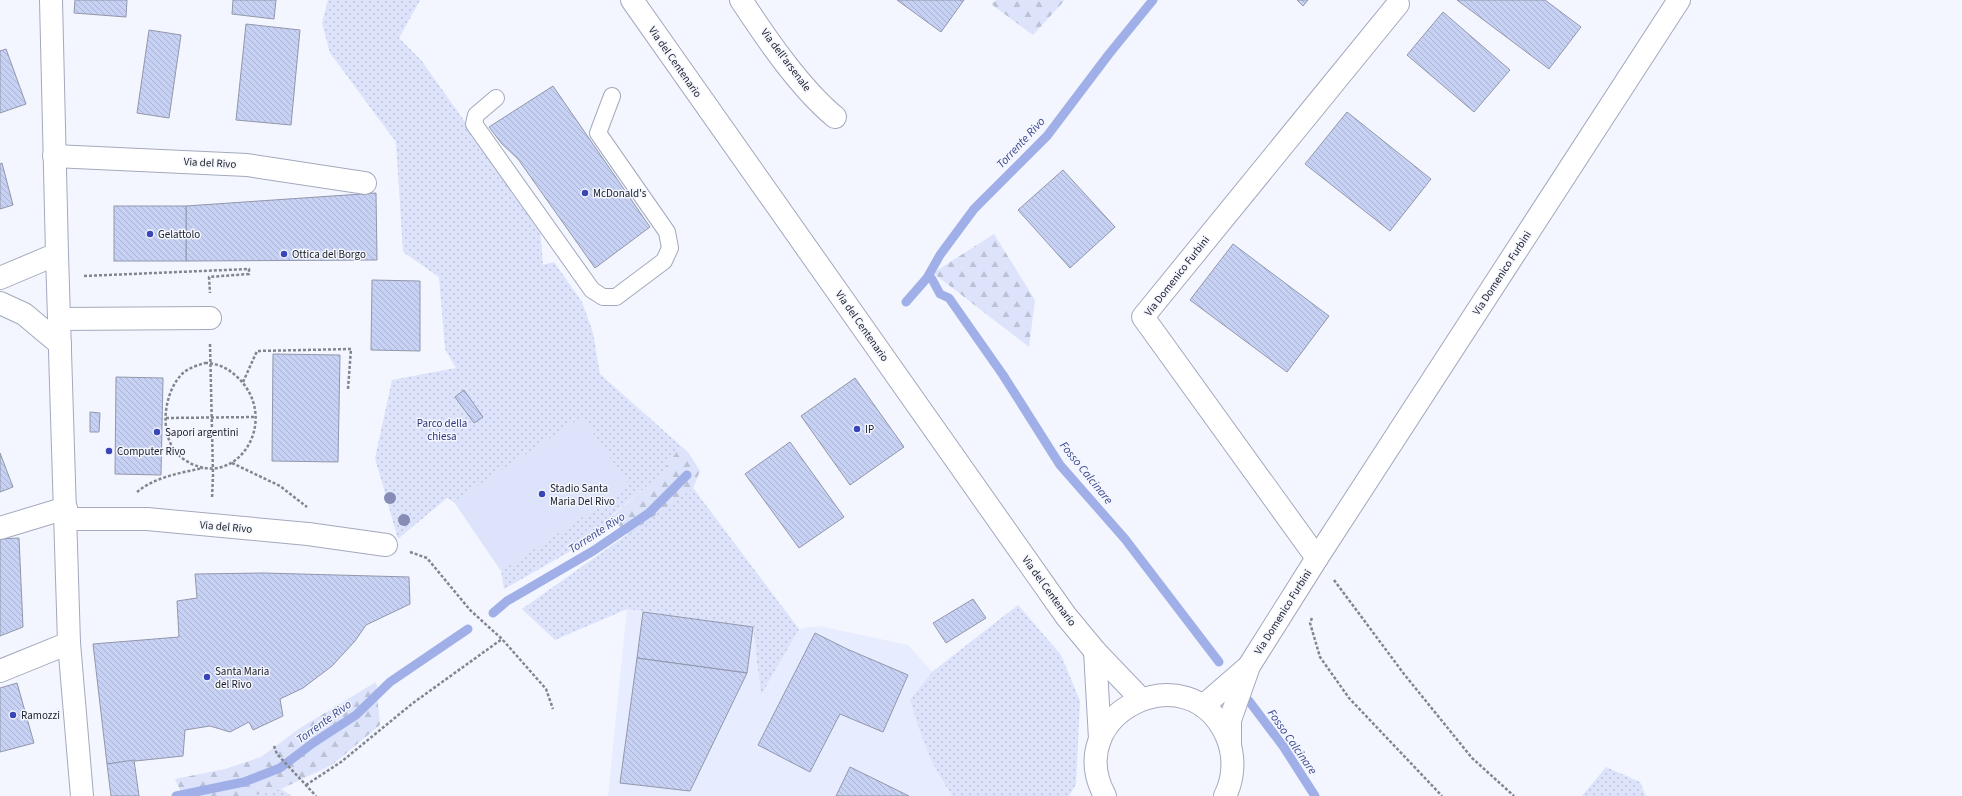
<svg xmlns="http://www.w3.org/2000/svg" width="1962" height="796" viewBox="0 0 1962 796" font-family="'Source Sans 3',sans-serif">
<defs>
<pattern id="green-dots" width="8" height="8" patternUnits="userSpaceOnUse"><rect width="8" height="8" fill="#dce3fa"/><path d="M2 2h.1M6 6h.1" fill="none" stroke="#bcc2d6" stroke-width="1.8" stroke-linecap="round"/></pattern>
<pattern id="forest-firs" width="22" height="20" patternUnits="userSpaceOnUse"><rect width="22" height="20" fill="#dce3fa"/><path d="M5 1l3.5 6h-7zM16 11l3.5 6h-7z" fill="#bcc2d6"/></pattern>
<pattern id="building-back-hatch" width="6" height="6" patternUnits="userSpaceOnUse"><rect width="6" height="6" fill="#c7d1f4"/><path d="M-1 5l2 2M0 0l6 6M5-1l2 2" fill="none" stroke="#aab3d1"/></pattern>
</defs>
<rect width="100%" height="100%" fill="#f3f6fe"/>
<!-- built -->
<polygon fill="#e7ecfe" points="627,609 753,627 761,695 799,629 819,626 908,645 932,672 910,700 942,782 953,796 608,796"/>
<!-- green -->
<g fill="url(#green-dots)">
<polygon points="328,0 420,0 399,38 421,60 540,227 543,265 554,262 582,302 593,333 600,374 681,446 659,476 611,516 618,524 504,589 501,571 629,486 582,417 454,502 447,498 398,539 375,458 392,380 456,368 445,349 439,277 403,252 396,142 330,53 322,23"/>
<polygon points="693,488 799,629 761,695 753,627 627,609 555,640 522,609"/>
<path d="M1018 605 1061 655 1080 701 1076 784 1069 796H953C930 767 921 734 910 700L932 672Z"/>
<polygon points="1606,767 1640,782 1646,796 1582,796"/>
<polygon points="281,789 292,796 248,796"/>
</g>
<!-- forest -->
<g fill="url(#forest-firs)">
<polygon points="996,0 1065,0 1033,35 991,4"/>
<polygon points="994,234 1035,300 1029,347 933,273"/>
<polygon points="681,446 688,452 700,471 693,488 628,535 611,517 659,476"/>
<polygon points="376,682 380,725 332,765 281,789 248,796 183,796 175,779 225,769 261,757 300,728"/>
</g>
<!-- pitch -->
<polygon fill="#dce3fa" points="582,417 629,486 501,571 454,502"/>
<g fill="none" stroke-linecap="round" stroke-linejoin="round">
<!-- stream -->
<g stroke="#a0afe8" stroke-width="9">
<polyline points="927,278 932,279 940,294 949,298 1003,375 1060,465 1125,539 1219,662"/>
<polyline points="906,302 927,278 940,255 974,209 1047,136 1109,54 1153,0"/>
<polyline points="493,613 507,601 593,551 649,513 687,475"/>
<polyline points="1249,701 1283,746 1315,796"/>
<polyline points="176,796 244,782 280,768 313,743 356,715 390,682 468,629"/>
</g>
</g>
<!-- building -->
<g fill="url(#building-back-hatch)" stroke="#9297ab">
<polygon points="75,0 127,0 126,17 74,13"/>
<polygon points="233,0 276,0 274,19 232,14"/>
<polygon points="897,0 964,0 941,32"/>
<polygon points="1297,0 1308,0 1303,6"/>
<polygon points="1457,0 1545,0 1581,27 1549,69"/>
<polygon points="1443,12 1510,70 1474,112 1407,55"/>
<polygon points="246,24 300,30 291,125 236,120"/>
<polygon points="149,30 181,35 169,118 137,113"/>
<polygon points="6,49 26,104 0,113 0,51"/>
<polygon points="553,86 650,227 595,268 518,159 502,144 489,127"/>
<polygon points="1347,112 1431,179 1390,231 1305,164"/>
<polygon points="2,163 13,205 0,209 0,164"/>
<polygon points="1063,170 1115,227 1070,268 1018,210"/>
<polygon points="376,193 377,260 186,261 186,206"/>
<rect x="114" y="206" width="72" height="55"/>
<polygon points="1233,244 1329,316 1287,372 1190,300"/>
<polygon points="372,280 420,281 420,351 371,350"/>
<polygon points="273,354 340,355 338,462 272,461"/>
<polygon points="116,377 163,378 161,475 115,474"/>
<polygon points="855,378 904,447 850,485 801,416"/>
<polygon points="464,390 483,417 474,423 455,397"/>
<polygon points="90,412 100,413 99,432 90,432"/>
<polygon points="790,442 844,517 799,548 745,474"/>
<polygon points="0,453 13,487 0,492"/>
<polygon points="19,538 23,627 0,636 0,539"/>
<polygon points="264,573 409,577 410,604 366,625 355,641 332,666 303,688 280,699 283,716 253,730 249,722 230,732 210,726 185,730 183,756 107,764 93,644 179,637 177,601 197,598 195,574"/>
<polygon points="973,599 986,618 946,643 933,623"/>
<polygon points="643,612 753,627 747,673 637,658"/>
<polygon points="815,633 847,649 908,675 883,732 840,714 810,772 758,745"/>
<polygon points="637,658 747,673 690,791 620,783"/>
<polygon points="17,683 34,743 0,752 0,688"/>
<polygon points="134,760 139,796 111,796 107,764"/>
<polygon points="850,767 909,796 836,796"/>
</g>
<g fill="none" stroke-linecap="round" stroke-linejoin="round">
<!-- lane casing -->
<g stroke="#a3a9bd" stroke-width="18">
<polyline id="lane" points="496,98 476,115 474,124 592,290 603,297 616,297 664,261 670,248 667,232 598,133 612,96"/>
</g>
<!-- street casing -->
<g stroke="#a3a9bd" stroke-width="24">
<g id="street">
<polyline points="51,0 57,254 69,643 82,796"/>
<path d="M741 0C766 38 800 88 835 117"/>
<polyline points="54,156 247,165 365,183"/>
<polyline points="0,278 57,254"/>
<polyline points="0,303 24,314 60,344"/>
<polyline points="59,319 210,318"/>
<polyline points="66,519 147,519 308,534 386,545"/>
<polyline points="0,528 66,508"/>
<polyline points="1317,558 1143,317 1398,4"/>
<polyline points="0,671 69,643"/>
<polyline points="1203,706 1248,667"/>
<polyline points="1230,743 1230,720 1249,666 1317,558 1679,0"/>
</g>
</g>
<!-- secondary casing -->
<g stroke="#a3a9bd" stroke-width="24">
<g id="secondary">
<polyline points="632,0 1066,616 1095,651 1141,699"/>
<polyline points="1095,651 1100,739"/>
<path d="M1105 796C1060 713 1190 650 1227 737 1235 756 1234 778 1225 796"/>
</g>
</g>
<!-- path -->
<g stroke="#82858d" stroke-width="2.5" stroke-dasharray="3 2" stroke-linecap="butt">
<polyline points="84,276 249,269 249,274 209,277 210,293"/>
<polyline points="210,344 213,474 212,499"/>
<path d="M205 363C217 363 227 368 235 375 285 418 235 497 182 458 158 440 162 393 183 373 189 368 198 365 205 363Z"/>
<polyline points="243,382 257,351 351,349 348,389"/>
<polyline points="166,418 256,417"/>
<polyline points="232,463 280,486 307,507"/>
<path d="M137 492C155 477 180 473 203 468"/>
<polyline points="410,552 427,558 470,610 502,639 546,689 553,709"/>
<polyline points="1334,580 1404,674 1472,758 1514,796"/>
<polyline points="1312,618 1310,623 1320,657 1349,698 1442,796"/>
<polyline points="274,746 277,754 316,796"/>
<polyline points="306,785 341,762 413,703 502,639"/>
</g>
<!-- lane -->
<use href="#lane" stroke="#fff" stroke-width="16"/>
<!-- street -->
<use href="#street" stroke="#fff" stroke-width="22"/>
<!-- secondary -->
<use href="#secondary" stroke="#fff" stroke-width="22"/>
</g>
<!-- trees -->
<g fill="#868cb5">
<circle cx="390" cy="498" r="6"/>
<circle cx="404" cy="520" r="6"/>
</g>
<!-- markers -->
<g fill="#3a45b8" stroke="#f3f6fe" stroke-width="1.5">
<circle cx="585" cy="193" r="4"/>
<circle cx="150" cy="234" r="4"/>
<circle cx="284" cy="254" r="4"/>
<circle cx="857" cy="429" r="4"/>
<circle cx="157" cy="432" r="4"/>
<circle cx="109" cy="451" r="4"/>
<circle cx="542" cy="494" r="4"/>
<circle cx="207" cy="677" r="4"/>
<circle cx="13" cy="715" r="4"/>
</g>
<g text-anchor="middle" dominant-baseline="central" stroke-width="3" stroke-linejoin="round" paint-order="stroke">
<!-- street labels -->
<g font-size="11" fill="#1c1e26" stroke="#f3f6fe">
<text transform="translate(786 60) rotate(53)">Via dell'arsenale</text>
<text transform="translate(675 62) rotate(55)">Via del Centenario</text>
<text transform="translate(210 163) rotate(3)">Via del Rivo</text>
<text transform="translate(1502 273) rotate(-57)">Via Domenico Furbini</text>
<text transform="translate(1177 276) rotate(-52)">Via Domenico Furbini</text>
<text transform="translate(862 326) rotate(55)">Via del Centenario</text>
<text transform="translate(226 527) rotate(5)">Via del Rivo</text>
<text transform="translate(1049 591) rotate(54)">Via del Centenario</text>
<text transform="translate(1283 612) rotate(-58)">Via Domenico Furbini</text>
</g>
<!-- poi labels -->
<g font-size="11" fill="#1c1e26" stroke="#f3f6fe" text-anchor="start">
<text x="593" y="193">McDonald's</text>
<text x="158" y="234">Gelattolo</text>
<text x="292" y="254">Ottica del Borgo</text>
<text x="865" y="429">IP</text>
<text x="165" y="432">Sapori argentini</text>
<text x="117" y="451">Computer Rivo</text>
<text x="550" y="488">Stadio Santa<tspan x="550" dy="13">Maria Del Rivo</tspan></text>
<text x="215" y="671">Santa Maria<tspan x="215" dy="13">del Rivo</tspan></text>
<text x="21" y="715">Ramozzi</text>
</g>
<!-- park labels -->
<g font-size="11" fill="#2c3679" stroke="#f3f6fe">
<text x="442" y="423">Parco della<tspan x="442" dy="13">chiesa</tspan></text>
</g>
<!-- water labels -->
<g font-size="12" font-style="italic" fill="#3d4a8f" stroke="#f3f6fe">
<text transform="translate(1021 143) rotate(-47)">Torrente Rivo</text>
<text transform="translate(1086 473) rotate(51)">Fosso Calcinare</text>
<text transform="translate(597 533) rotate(-33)">Torrente Rivo</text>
<text transform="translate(324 722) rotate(-36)">Torrente Rivo</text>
<text transform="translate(1292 742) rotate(55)">Fosso Calcinare</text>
</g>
</g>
</svg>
